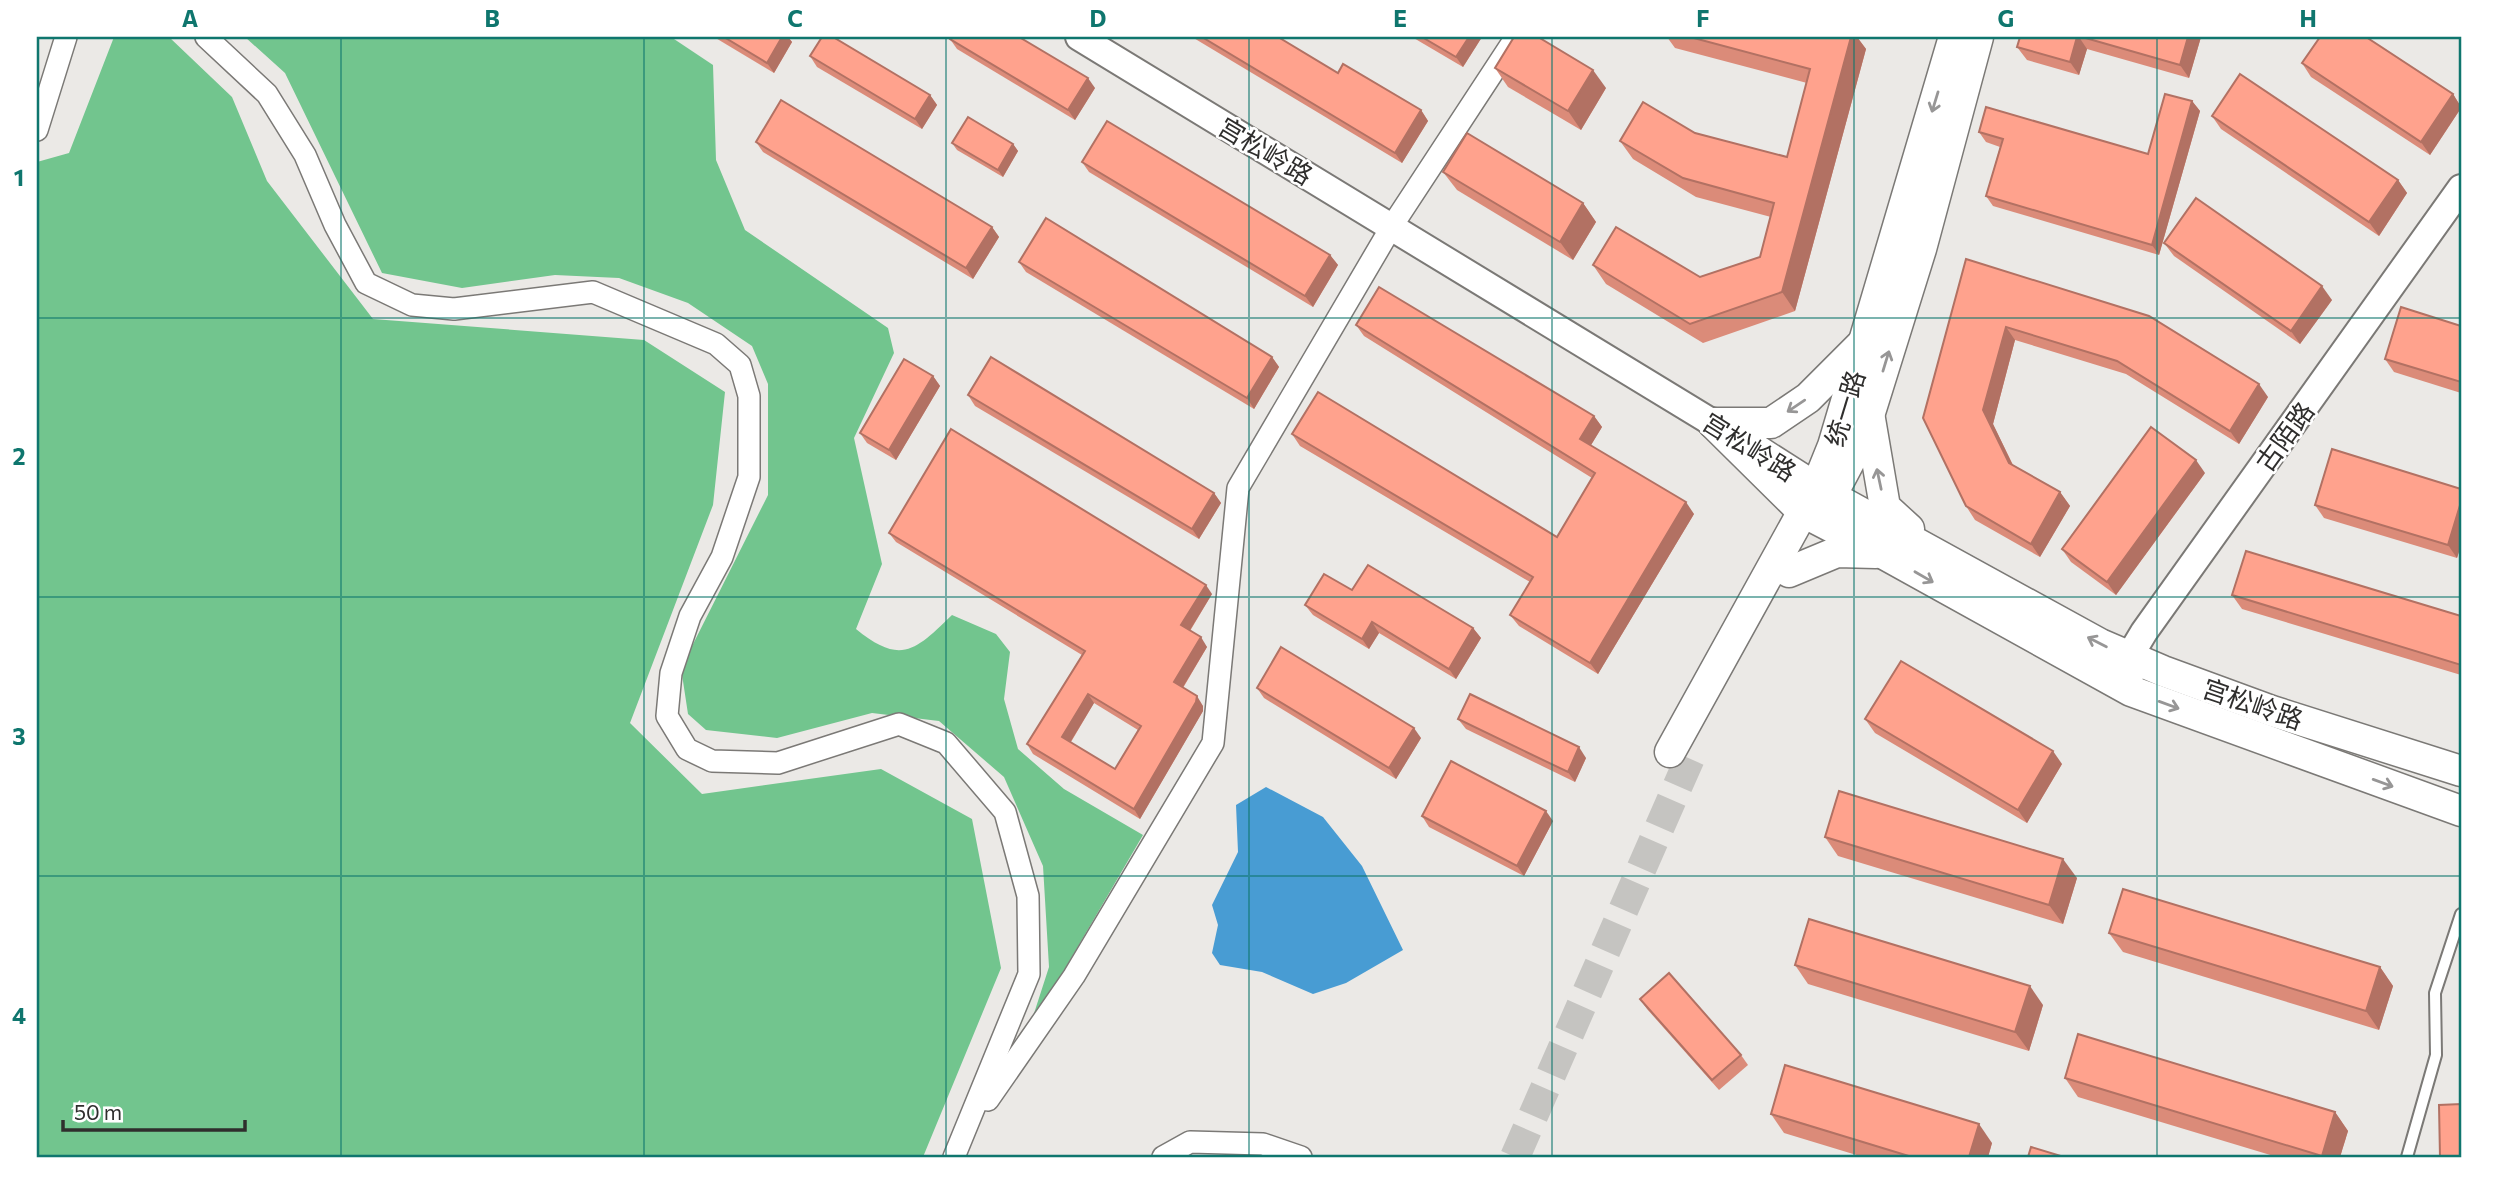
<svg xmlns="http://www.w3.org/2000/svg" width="2498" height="1194" viewBox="0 0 2498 1194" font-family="Commissioner,'Noto Sans SC',sans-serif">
<rect width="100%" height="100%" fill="#ebe9e6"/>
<!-- forest -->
<g fill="#72c58e">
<polygon points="114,37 169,37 232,97 267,181 373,319 644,340 725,392 713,505 630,723 702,794 881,769 972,819 1001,968 923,1157 37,1157 37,162 69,153"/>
<path d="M245 37H671L713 65 716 160 745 230 888 328 894 353 854 438 882 564 856 629C901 666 916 650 952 615L996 634 1010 652 1004 699 1018 749 1064 789 1143 835 1028 1032 1049 967 1043 866 1004 777 939 721 872 713 777 738 706 730 688 714 681 668 768 495V384L752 346 688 303 619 278 555 275 462 288 382 273 285 73Z"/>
</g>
<!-- water -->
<polygon fill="#489cd3" points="1266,787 1323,817 1362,866 1403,950 1346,983 1313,994 1262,972 1220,965 1212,953 1218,925 1212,905 1238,852 1236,805"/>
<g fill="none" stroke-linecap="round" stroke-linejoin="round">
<!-- secondary-tunnel -->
<polyline stroke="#c5c4c1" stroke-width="30" stroke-dasharray="30 15" stroke-linecap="butt" points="1515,1157 1693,751"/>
<!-- service casing -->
<g stroke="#7b7976" stroke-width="14">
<polyline id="service" points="2407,1157 2436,1055 2435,993 2461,914"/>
</g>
<!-- minor casing -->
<g stroke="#7b7976" stroke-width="24">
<g id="minor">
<polyline points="206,37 267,94 305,155 335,225 366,283 412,305 454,309 593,292 716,344 740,365 749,396 749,477 722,557 690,616 671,673 667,716 687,749 712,761 778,763 899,724 946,743 1005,812 1028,896 1029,974 954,1157"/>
<polyline points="37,130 66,37"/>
<polyline points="988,1100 1074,976 1213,743 1238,488 1392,226 1516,37"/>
<polyline points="1163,1157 1190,1142 1263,1144 1301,1157"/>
</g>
</g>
<!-- tertiary casing -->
<g stroke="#7b7976" stroke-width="30">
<g id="tertiary">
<polyline points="1079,37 1713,423"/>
<polyline points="2130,676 2129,657 2144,632 2461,188"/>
</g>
</g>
<!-- secondary casing -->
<g stroke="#7b7976" stroke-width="33">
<g id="secondary">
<polyline points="1870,419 1885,507 1909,529"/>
<polyline points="1713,423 1803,512 1884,554 2131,691 2461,811"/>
<polyline points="1713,423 1771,423 1808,398 1861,345"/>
<polyline points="1755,449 1816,488 2100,644 2163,671 2272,711 2461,771"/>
<polyline points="1830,498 1862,438 1921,249 1978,37"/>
<polyline points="1789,572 1837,552 1876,553"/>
<polyline points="1670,752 1816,488 1833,446 1954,37"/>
</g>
</g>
<!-- service -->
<use href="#service" stroke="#fff" stroke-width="10"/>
<!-- minor -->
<use href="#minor" stroke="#fff" stroke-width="21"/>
<!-- tertiary -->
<use href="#tertiary" stroke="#fff" stroke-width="26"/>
<!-- secondary -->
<use href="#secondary" stroke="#fff" stroke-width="30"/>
</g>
<!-- wall -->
<g fill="#db8b79" fill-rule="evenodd">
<polygon points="714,37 788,37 792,42 774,73"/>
<polygon points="1192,37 1278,37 1338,73 1421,110 1428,121 1402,163"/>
<polygon points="1412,37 1482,37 1463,67"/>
<polygon points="1667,37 1857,37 1866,49 1795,311 1703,343 1606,284 1593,265 1700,277 1760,257 1771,217 1696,197 1633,159 1620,141 1695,133 1787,157 1807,83 1675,48"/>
<polygon points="2020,37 2201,37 2189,78 2087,49 2079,75 2027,60 2017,47"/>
<polygon points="950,39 1095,88 1075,120 957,49"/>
<polygon points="810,56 930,95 937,105 922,129 817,67"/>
<polygon points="2302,63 2453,94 2461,107 2461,108 2430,155 2311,77"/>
<polygon points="1495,68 1606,88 1581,130 1508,87"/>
<polygon points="2192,101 2200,111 2159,255 1993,206 1986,196 2000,147 1986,142 1979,132 2148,154"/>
<polygon points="2212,116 2398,180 2407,193 2379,236 2221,129"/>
<polygon points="756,142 992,227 999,237 973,279 763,152"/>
<polygon points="952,143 1013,144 1018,151 1003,177 957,150"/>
<polygon points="1082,162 1330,255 1338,265 1313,307 1089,172"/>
<polygon points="1443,172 1583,203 1596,222 1573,260 1457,190"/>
<polygon points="2164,243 2332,300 2300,344 2174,256"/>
<polygon points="1966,259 2268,397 2239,444 2126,374 2015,340 1993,424 2013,465 2060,492 2070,506 2040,557 1975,520 1966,506"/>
<polygon points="1019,262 1272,357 1279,367 1254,409 1026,272"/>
<polygon points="1356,325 1594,416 1602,427 1591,445 1694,514 1598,674 1519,626 1510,615 1530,582 1300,446 1292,434 1557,537 1592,478 1364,336"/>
<polygon points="2461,326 2461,393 2394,372 2385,359"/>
<polygon points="933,376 940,386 896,460 867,443 860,433"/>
<polygon points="968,395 1214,493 1221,503 1199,539 975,406"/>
<polygon points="2205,473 2116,595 2071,562 2062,549"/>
<polygon points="2461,489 2461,545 2457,558 2324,518 2315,505"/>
<path d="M889 533 1212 594 1190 631 1207 647 1183 688 1203 706V711L1140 819 1033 754 1027 744 1082 655 896 542ZM1094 703 1138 730 1115 769 1071 742Z"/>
<polygon points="1352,590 1473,628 1481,638 1456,679 1379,633 1369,649 1313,615 1305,605"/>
<polygon points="2232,595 2461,616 2461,675 2242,609"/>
<polygon points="1257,688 1421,738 1396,779 1264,698"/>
<polygon points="1458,719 1586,758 1575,782 1466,729"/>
<polygon points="1865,719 2062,764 2027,823 1875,733"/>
<polygon points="1422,816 1553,821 1524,876 1429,827"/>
<polygon points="1825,837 2077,878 2063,924 1838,856"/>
<polygon points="2109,933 2380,967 2393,986 2379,1030 2123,952"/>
<polygon points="1795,965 2043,1005 2029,1051 1808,984"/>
<polygon points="1640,999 1741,1055 1748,1065 1719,1090 1647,1009"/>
<polygon points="2065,1078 2335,1112 2348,1131 2340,1157 2277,1157 2078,1097"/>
<polygon points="1771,1114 1992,1143 1988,1157 1863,1157 1784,1133"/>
</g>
<!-- shaded-wall -->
<g fill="#b27163">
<polygon points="782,37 788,37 792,42 774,73 767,63"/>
<polygon points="1469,37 1482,37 1463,67 1456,57"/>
<polygon points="1851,37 1857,37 1866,49 1795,311 1782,292"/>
<polygon points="2077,37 2079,37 2087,49 2079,75 2070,62"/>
<polygon points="2188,37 2201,37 2189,78 2180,65"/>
<polygon points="1593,70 1606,88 1581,130 1568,111"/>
<polygon points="1088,78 1095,88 1075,120 1068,110"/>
<polygon points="2453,94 2461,107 2461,108 2430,155 2421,142"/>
<polygon points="930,95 937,105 922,129 915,119"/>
<polygon points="2192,101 2200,111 2159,255 2152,245"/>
<polygon points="1421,110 1428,121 1402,163 1395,153"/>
<polygon points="1013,144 1018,151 1003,177 998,170"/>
<polygon points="2398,180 2407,193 2379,236 2369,222"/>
<polygon points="1583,203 1596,222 1573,260 1560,242"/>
<polygon points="992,227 999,237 973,279 966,268"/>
<polygon points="1330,255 1338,265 1313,307 1305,296"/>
<polygon points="2322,286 2332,300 2300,344 2291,331"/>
<polygon points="2006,327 2015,340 1993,424 2018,476 2009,463 1983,410"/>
<polygon points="1272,357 1279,367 1254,409 1247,398"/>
<polygon points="933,376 940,386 896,460 889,450"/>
<polygon points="2259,384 2268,397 2239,444 2230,431"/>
<polygon points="1594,416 1602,427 1588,450 1580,439"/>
<polygon points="2196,460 2205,473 2116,595 2107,582"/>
<polygon points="2060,492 2070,506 2040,557 2031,544"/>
<polygon points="1214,493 1221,503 1199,539 1192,529"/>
<polygon points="1686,502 1694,514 1598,674 1590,663"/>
<polygon points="2461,502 2461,545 2457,558 2448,545"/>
<polygon points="1206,585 1212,594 1187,635 1181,625"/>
<polygon points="1372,622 1379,633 1369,649 1362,639"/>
<polygon points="1473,628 1481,638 1456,679 1449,669"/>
<polygon points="1201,637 1207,647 1180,692 1174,682"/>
<polygon points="1088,694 1094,703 1068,746 1062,737"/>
<polygon points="1197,696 1203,706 1203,711 1140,819 1134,809"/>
<polygon points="1414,728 1421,738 1396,779 1389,768"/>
<polygon points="1579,747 1586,758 1575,782 1568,772"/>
<polygon points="2053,751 2062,764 2027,823 2018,810"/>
<polygon points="1546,811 1553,821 1524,876 1517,866"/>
<polygon points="2063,859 2077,878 2063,924 2049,905"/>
<polygon points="2380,967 2393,986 2379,1030 2366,1011"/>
<polygon points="2030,986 2043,1005 2029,1051 2015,1032"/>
<polygon points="2335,1112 2348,1131 2340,1157 2322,1157 2322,1156"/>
<polygon points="1979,1124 1992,1143 1988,1157 1969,1157"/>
</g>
<!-- building -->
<g fill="#ffa28d" stroke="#b27163" stroke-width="2" fill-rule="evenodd">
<polygon points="724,37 782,37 767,63"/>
<polygon points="822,37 833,37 930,95 915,119 810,56"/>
<polygon points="951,37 1019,37 1088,78 1068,110 950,39"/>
<polygon points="1202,37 1278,37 1338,73 1343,64 1421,110 1395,153"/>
<polygon points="1422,37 1469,37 1456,57"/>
<polygon points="1514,37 1538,37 1593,70 1568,111 1495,68"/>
<polygon points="1690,37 1851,37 1782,292 1690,324 1593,265 1616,227 1700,277 1760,257 1774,203 1683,178 1620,141 1643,102 1695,133 1787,157 1810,69"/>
<polygon points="2020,37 2077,37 2070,62 2017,47"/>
<polygon points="2082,37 2188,37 2180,65"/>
<polygon points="2320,37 2366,37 2453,94 2421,142 2302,63"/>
<polygon points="2240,74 2398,180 2369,222 2212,116"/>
<polygon points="2165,94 2192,101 2152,245 1986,196 2003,139 1979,132 1986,107 2148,154"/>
<polygon points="781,100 992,227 966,268 756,142"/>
<polygon points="968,117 1013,144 998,170 952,143"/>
<polygon points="1107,121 1330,255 1305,296 1082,162"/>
<polygon points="1467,133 1583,203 1560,242 1443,172"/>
<polygon points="2196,198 2322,286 2291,331 2164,243"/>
<polygon points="1046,218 1272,357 1247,398 1019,262"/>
<polygon points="1966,259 2149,316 2259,384 2230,431 2117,361 2006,327 1983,410 2009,463 2060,492 2031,544 1966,506 1923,418"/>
<polygon points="1379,287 1594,416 1580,439 1686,502 1590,663 1510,615 1533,577 1292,434 1318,392 1557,537 1595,473 1356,325"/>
<polygon points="2401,307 2461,326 2461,382 2385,359"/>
<polygon points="991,357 1214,493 1192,529 968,395"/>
<polygon points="904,359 933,376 889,450 860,433"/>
<polygon points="2151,427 2196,460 2107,582 2062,549"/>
<path d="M951 429 1206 585 1181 625 1201 637 1174 682 1197 696 1196 702 1134 809 1027 744 1085 651 889 533ZM1088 694 1141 726 1115 769 1062 737Z"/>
<polygon points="2332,449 2461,489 2461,502 2448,545 2315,505"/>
<polygon points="2246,551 2461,616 2461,665 2232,595"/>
<polygon points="1368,565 1473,628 1449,669 1372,622 1362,639 1305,605 1324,574 1352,590"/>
<polygon points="1281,647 1414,728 1389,768 1257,688"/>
<polygon points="1901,661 2053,751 2018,810 1865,719"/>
<polygon points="1470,694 1579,747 1568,772 1458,719"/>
<polygon points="1451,761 1546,811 1517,866 1422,816"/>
<polygon points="1839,791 2063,859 2049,905 1825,837"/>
<polygon points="2123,889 2380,967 2366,1011 2109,933"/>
<polygon points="1809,919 2030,986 2015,1032 1795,965"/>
<polygon points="1669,973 1741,1055 1712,1080 1640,999"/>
<polygon points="2078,1034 2335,1112 2322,1156 2065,1078"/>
<polygon points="1785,1065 1979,1124 1969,1157 1912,1157 1771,1114"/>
<polygon points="2461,1104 2461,1157 2440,1157 2439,1105"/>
<polygon points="2031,1147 2064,1157 2028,1157"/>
</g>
<!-- one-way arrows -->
<defs><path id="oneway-shaft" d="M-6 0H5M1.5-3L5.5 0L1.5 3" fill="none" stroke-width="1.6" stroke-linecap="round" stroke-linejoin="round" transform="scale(1.75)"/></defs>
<g stroke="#979696">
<use href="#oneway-shaft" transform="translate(1935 102) rotate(107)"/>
<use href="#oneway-shaft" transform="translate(1886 361) rotate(-73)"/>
<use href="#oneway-shaft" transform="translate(1796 406) rotate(146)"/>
<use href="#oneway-shaft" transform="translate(1879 479) rotate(-102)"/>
<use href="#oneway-shaft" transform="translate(1924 577) rotate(30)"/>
<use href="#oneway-shaft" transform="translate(2097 642) rotate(-153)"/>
<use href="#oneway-shaft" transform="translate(2169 705) rotate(20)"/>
<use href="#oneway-shaft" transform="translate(2383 783) rotate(20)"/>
</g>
<!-- grid -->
<path fill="none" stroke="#0f766e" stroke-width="2" stroke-opacity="0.55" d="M341 37V1157M644 37V1157M946 37V1157M1249 37V1157M1552 37V1157M1854 37V1157M2157 37V1157M37 318H2461M37 597H2461M37 876H2461"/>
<g text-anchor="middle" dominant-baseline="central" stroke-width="5" stroke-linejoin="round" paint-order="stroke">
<!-- street labels -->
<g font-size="26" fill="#2f2e2d" stroke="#fff">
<text transform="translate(1266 150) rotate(31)">宫松岭路</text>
<text transform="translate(1844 408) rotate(-73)">统一路</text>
<text transform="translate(2284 436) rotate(-54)">古陌路</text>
<text transform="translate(1750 446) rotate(32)">宫松岭路</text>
<text transform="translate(2253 703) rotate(19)">宫松岭路</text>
</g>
</g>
<!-- border -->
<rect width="2498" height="1194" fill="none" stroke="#ffffff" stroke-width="77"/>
<!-- scale -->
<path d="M63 1120v10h182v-10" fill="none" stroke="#2f2e2d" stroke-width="3.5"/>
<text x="74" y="1120" font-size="21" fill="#2f2e2d" stroke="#ffffff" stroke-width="5" paint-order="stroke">50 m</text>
<rect x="38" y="38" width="2422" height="1118" fill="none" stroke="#0f766e" stroke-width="2.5"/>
<g font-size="23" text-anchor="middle" font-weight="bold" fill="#0f766e">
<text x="190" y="27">A</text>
<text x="492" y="27">B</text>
<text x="795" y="27">C</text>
<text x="1098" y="27">D</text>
<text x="1400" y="27">E</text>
<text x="1703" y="27">F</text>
<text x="2006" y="27">G</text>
<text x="2308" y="27">H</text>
<text x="19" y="186">1</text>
<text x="19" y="465">2</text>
<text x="19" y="745">3</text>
<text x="19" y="1024">4</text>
</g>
</svg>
